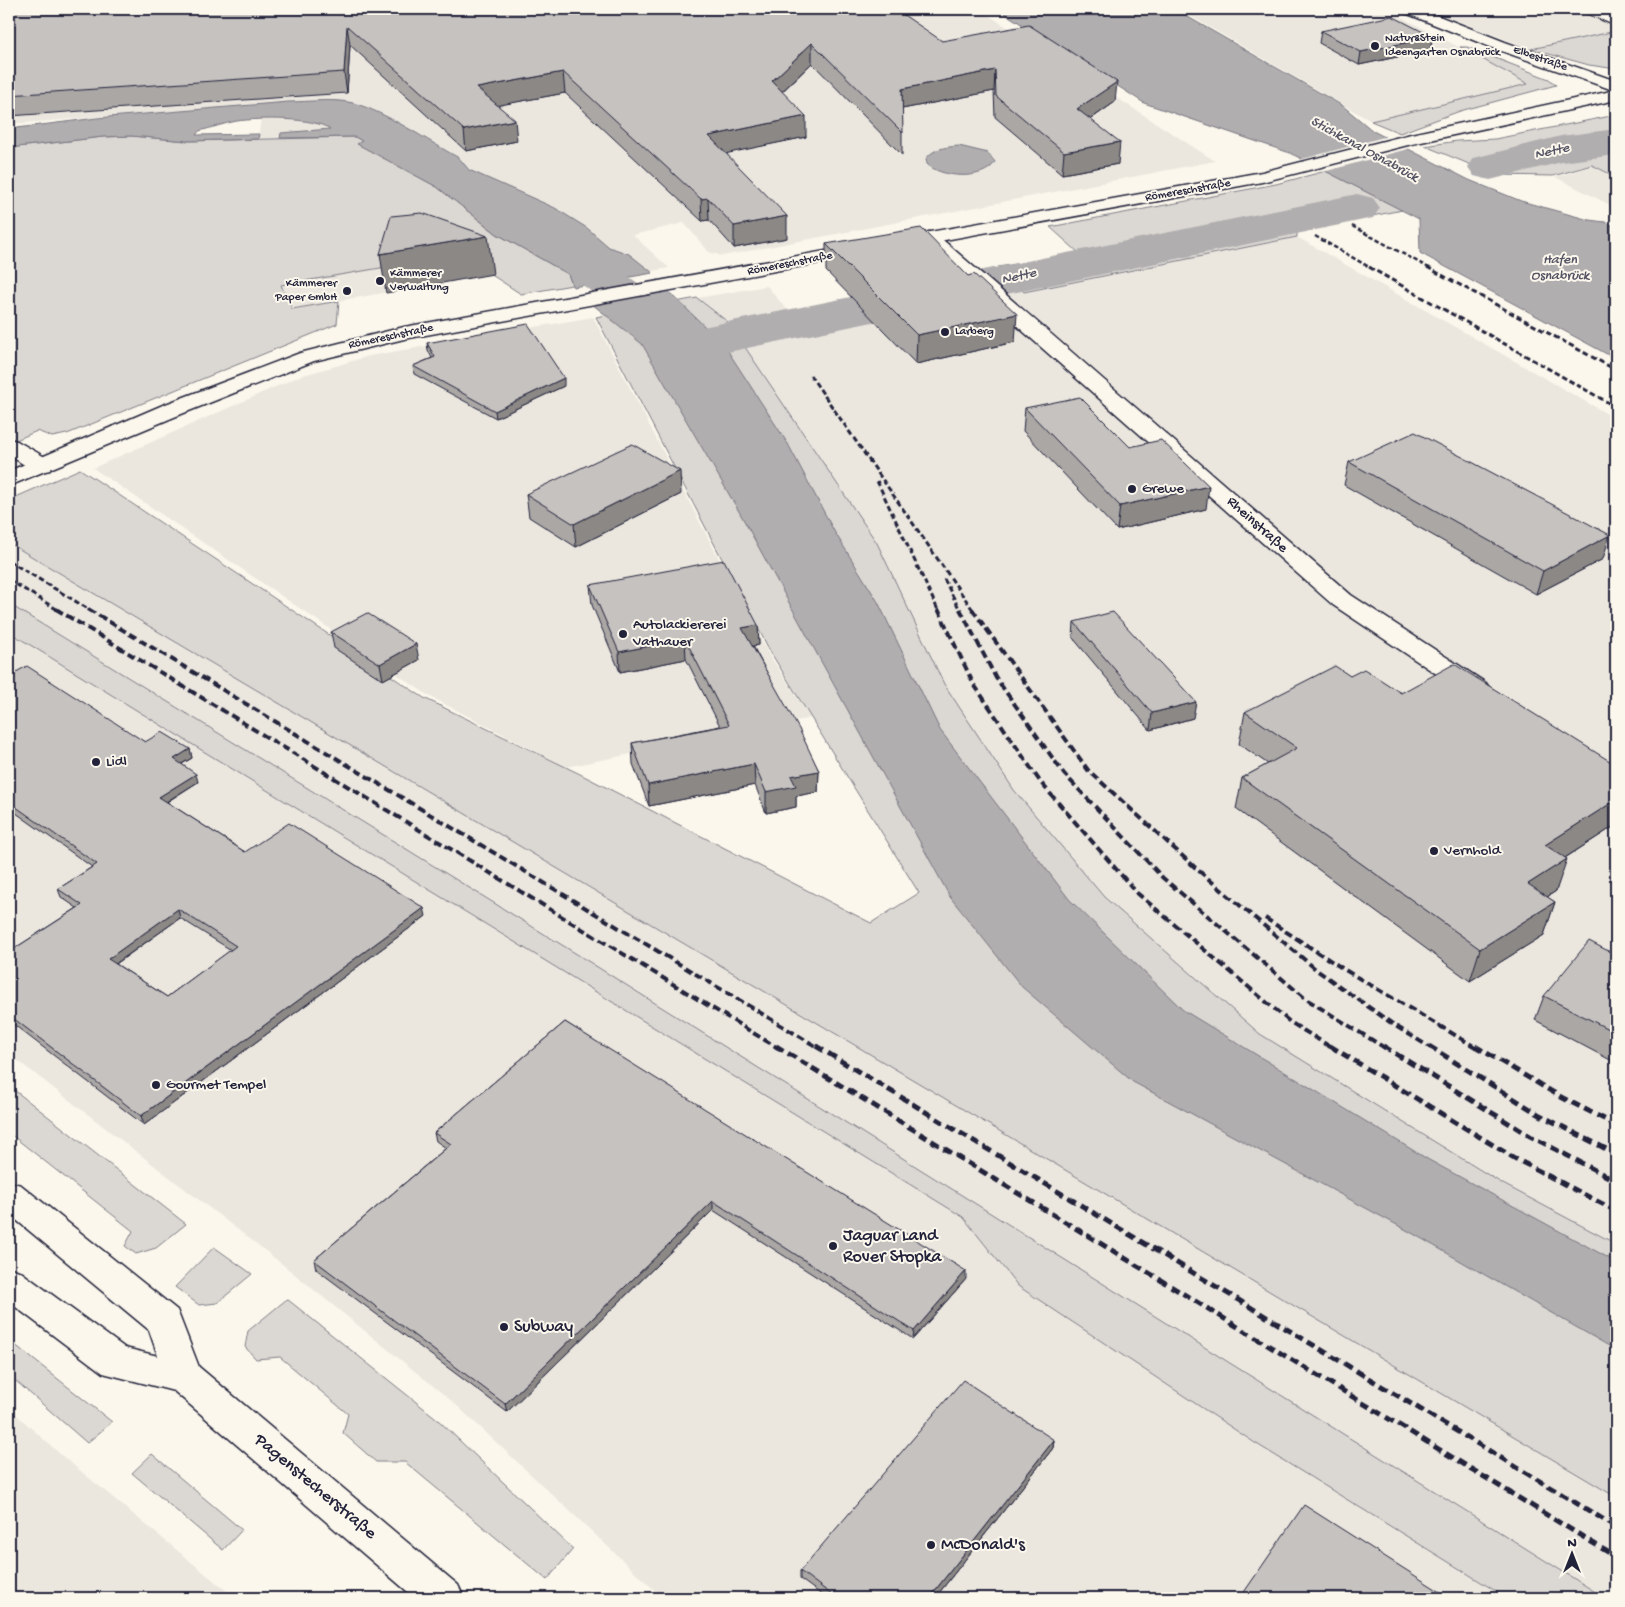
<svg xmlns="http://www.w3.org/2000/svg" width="1625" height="1607" viewBox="0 0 1625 1607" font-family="'Gochi Hand',sans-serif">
<rect width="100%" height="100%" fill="#fbf7ec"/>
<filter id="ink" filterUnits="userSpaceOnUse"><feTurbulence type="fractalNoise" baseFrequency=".02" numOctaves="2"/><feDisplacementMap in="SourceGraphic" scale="10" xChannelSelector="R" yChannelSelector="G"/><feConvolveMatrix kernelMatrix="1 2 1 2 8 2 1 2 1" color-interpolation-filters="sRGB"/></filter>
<g filter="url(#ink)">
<!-- built -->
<g fill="#ebe7df">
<polygon points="9,9 979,9 1215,161 722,256 709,252 684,223 633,235 669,268 521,294 487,272 479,274 480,276 292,309 280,285 258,139 263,105 9,124"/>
<polygon points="1178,9 1386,9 1529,84 1371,121"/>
<polygon points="1426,9 1616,9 1616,31 1531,49"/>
<polygon points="1593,166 1616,177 1616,208 1555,177"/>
<polygon points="1297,237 1616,419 1616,1244 1503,1184 1260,1034 1104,897 1014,790 944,684 877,543 728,322 697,298 767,286 807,333"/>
<polygon points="593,317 768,653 811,718 566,767 429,696 93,468 300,376 332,367 369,356"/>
<polygon points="9,543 1616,1497 1616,1598 1605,1598 575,953 9,604"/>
<polygon points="9,632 963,1217 1018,1286 1255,1443 1507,1598 663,1598 453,1402 267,1252 9,1054"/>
<polygon points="9,1408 60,1454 235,1598 9,1598"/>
</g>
<!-- green -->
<g fill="#dbd8d3" stroke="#7e7d87">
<polygon points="1616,31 1616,69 1589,65 1531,49"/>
<polygon points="1460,47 1467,47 1549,79 1556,85 1460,111 1400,133 1371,121 1528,84"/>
<polygon points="1616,115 1616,177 1592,165 1553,176 1496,175 1425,146 1457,141 1495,139"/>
<polygon points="131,136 187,141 355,137 363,141 358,144 437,187 497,234 568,274 572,285 521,294 487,272 398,265 281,285 292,309 339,301 337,324 67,434 52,437 37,431 9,443 9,148 103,137"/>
<polygon points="1326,171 1402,210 1297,231 1297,237 1024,292 998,267 1079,253 1050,227 1276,184"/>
<polygon points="697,298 728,322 877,543 944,684 1014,790 1104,897 1260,1034 1503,1184 1616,1244 1616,1497 9,543 9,500 80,469 424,698 578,773 871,923 919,893 771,653 596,317"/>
<polygon points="9,604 575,953 1605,1598 1507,1598 1255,1443 1018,1286 963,1217 9,632"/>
<polygon points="9,1086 186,1224 156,1248 136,1254 125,1246 133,1231 9,1133"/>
<polygon points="214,1247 252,1274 217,1303 199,1305 175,1287"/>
<polygon points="287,1299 436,1418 573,1549 547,1580 405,1462 376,1462 343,1433 348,1414 280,1357 256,1359 245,1347 248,1331"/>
<polygon points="9,1340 112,1422 87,1443 9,1375"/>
<polygon points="152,1454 242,1530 223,1550 132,1473"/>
</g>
<!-- water -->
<g fill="#b1aeb0" stroke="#787681">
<polygon points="998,9 1174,9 1343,106 1373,131 1469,180 1521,201 1589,220 1605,222 1616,227 1616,359 1420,253 1419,219 1290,153 1144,103"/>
<path d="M288 102C309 102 333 98 353 103 386 112 428 141 459 158L469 170 555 208 587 228 609 247 629 254 653 273 573 287 568 274 497 234 437 187 357 144 362 141 355 137 280 138 281 133 330 129C313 117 259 118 237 121 225 123 212 128 199 131L196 135 259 134 258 139 187 141 131 136 103 137 9 148V129L97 118Z"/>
<path d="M959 146 988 153 995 162C984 181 941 178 927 164L926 159C933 148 947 147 959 146Z"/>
<polygon points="664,287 724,345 788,444 834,531 878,602 940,730 1069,899 1183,1010 1429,1160 1616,1262 1616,1350 1410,1232 1133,1082 1022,987 950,897 741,515 642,344 587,300"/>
</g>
<!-- pier -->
<polygon fill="#fbf7ec" points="1388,136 1411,148 1323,172 1299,160"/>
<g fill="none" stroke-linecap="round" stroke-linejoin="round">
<!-- river -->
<g fill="#b1aeb0" fill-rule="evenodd">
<polygon points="1616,129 1616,155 1562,162 1490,180 1474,176 1468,167 1474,158 1561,136"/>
<path d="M1357 194 1373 198 1380 208 1373 218 709 356 703 365 685 369 667 365C638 323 592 292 551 262 536 251 517 243 506 227L513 217 529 213 545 217 558 225 668 305 693 329Z"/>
</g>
<!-- street casing -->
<g stroke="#22223b" stroke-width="3">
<g id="street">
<polygon points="1400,9 1421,9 1505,42 1616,81 1616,91 1493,48 1403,12"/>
<polygon points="1582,9 1601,9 1616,15 1616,26 1584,12"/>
<polygon points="929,232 936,234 1351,595 1486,683 1490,689 1486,695 1477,697 1468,695 1333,605 922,242 920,238 922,234"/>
<path d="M9 439 17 441 50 460 53 465 50 470C34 474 22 463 9 455Z"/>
</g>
</g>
<!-- secondary casing -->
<g stroke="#22223b" stroke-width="3">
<g id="secondary">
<polygon points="1616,90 1616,100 1412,144 1262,182 404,339 314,361 179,415 9,486 9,471 163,405 300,353 404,327 1262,172 1411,134"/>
<polygon points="9,1182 21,1185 177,1310 199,1367 458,1585 464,1598 415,1598 174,1391 103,1373 9,1302 9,1267 21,1272 125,1348 158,1356 149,1330 9,1214"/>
</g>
</g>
<!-- street -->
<use href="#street" fill="#fbf7ec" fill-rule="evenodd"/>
<!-- secondary -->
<use href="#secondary" fill="#fbf7ec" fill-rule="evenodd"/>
<!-- rail-far3 -->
<g stroke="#22223b" stroke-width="2.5" stroke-dasharray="4.5 2.5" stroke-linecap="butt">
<polyline points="1352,226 1429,268"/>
<polyline points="1315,236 1371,268"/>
</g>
<!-- rail-far2 -->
<g stroke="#22223b" stroke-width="3" stroke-dasharray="5.5 3" stroke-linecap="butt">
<polyline points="1369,267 1616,407"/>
<polyline points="1427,267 1616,370"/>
<polyline points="810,375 973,610"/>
<polyline points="877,481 938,610"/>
<polyline points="9,561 90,610"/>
<polyline points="944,579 960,610"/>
<polyline points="9,580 58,610"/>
</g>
<!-- rail-far1 -->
<g stroke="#22223b" stroke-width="4" stroke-dasharray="8 4" stroke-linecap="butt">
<polyline points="56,609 778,1048"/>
<polyline points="88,609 819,1048"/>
<polyline points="938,609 973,683 1041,783 1137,893 1290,1022 1332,1048"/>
<polyline points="960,609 996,678 1064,774 1163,878 1306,999 1385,1048"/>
<polyline points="972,609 1088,770 1199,871 1318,971 1394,1025 1431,1048"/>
<polyline points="1265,918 1345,970 1477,1048"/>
</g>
<!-- rail -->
<g stroke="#22223b" stroke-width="5" stroke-dasharray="9 5" stroke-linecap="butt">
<polyline points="776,1046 1616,1557"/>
<polyline points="816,1046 1616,1527"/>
<polyline points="1330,1046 1516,1159 1616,1211"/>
<polyline points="1383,1046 1530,1136 1616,1181"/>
<polyline points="1429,1046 1540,1115 1616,1154"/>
<polyline points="1475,1046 1561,1097 1616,1125"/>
</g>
</g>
<!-- wall -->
<g fill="#aaa7a5" stroke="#22223b" fill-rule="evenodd">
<polygon points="9,9 942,41 1115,102 1091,119 1118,164 1062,174 995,117 994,91 902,109 902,155 812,63 782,92 806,137 726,153 787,238 734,248 709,220 702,221 565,93 498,105 517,141 466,151 350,45 347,93 9,116"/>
<polygon points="1321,31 1433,37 1430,50 1359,65 1319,43"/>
<polygon points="826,244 968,276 1015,342 916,364 826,271"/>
<polygon points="427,343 564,386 496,418 414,374 413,366 432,358 428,350"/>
<polygon points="1025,408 1130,447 1206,509 1117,530 1023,431"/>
<polygon points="1349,462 1603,559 1536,594 1344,485"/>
<polygon points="526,494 681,494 576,547 529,517"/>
<polygon points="590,585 758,625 759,645 753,646 819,771 818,792 796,796 796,807 766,813 755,785 649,806 633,764 632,743 720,726 686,659 620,672 592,605"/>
<polygon points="1074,622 1193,718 1150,730 1073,638"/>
<polygon points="331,632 419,660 383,680 334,648"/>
<path d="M9 676 145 742 190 749 192 758 182 764 198 782 167 802 245 852 426 916 144 1125 9 1021V952L77 908 61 897 58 889 92 867 9 808ZM180 918 231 950 167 997 116 964Z"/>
<polygon points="1350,676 1616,765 1616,825 1565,858 1556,891 1547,897 1555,902 1544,935 1470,981 1236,809 1242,778 1268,764 1239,744 1245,712"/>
<polygon points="1616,955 1616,1063 1535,1020 1544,996"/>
<polygon points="565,1022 966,1279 913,1339 713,1210 507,1412 316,1269 314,1260 446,1148 436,1141 434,1133"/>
<polygon points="1054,1440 1053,1448 935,1598 826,1598 800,1579 800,1571"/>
</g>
<!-- shaded-wall -->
<g fill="#8b8886" stroke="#22223b">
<polygon points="347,26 350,45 347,93 344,72"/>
<polygon points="1433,37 1430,50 1359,65 1361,52"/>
<polygon points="812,43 812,63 772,101 772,81"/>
<polygon points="995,70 994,91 902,109 902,89"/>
<polygon points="563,72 565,93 479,109 477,88"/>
<polygon points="1117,82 1115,102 1075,130 1077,109"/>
<polygon points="806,116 806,137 710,157 709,136"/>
<polygon points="515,120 517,141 466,151 464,130"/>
<polygon points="1120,142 1118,164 1062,174 1064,152"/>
<polygon points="708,198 709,220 702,221 701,199"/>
<polygon points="787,216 787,238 734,248 734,226"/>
<polygon points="488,236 493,274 386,293 380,254"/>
<polygon points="1017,314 1015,342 916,364 917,335"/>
<polygon points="564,378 564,386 496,418 495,411"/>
<polygon points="680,471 681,494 576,547 574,524"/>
<polygon points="1209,486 1206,509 1117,530 1120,506"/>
<polygon points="1610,535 1603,559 1536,594 1543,571"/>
<polygon points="758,625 759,645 743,648 742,628"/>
<polygon points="685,639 686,659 620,672 619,652"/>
<polygon points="416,644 419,660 383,680 380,664"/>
<polygon points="1196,702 1193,718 1150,730 1152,713"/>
<polygon points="190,749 192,758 176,767 174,759"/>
<polygon points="754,764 755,785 649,806 648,785"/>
<polygon points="819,771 818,792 796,796 796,807 766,813 766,792 791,776"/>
<polygon points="196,774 198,782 161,805 159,797"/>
<polygon points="1616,800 1616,825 1535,877 1545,845"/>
<polygon points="1567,859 1556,891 1518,916 1528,884"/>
<polygon points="1555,902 1544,935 1470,981 1480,949"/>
<polygon points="424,908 426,916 144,1125 141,1116"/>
<polygon points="178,909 180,918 111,967 108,959"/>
<polygon points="713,1201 713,1210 507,1412 505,1404"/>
<polygon points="966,1271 966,1279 913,1339 914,1331"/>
<polygon points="1054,1440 1053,1448 935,1598 929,1598"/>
</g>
<!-- building -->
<g fill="#c6c2c0" stroke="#22223b" fill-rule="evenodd">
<polygon points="9,9 895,9 942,41 1029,25 1117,82 1077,109 1120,142 1064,152 996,96 995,70 902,89 903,133 812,43 772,81 806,116 709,136 787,216 734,226 708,198 701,199 563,72 477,88 515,120 464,130 347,26 344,72 9,95"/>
<polygon points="1392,16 1433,37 1361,52 1321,31"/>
<polygon points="422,213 488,236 380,254 391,216"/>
<polygon points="921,228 968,276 974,274 1017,314 917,335 826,244"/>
<polygon points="528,324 564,378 495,411 413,366 435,357 427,343"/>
<polygon points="1080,397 1130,447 1161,440 1209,486 1120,506 1025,408"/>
<polygon points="1415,432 1610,535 1543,571 1349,462"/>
<polygon points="632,444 680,471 574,524 526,494"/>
<polygon points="724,560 758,625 742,628 799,729 819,771 791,776 796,786 766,792 754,764 648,785 632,743 729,725 685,639 619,652 590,585"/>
<polygon points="1113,612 1196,702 1152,713 1074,622"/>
<polygon points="367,613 416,644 380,664 331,632"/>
<polygon points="1454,664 1616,765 1616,800 1545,845 1567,859 1528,884 1555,902 1480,949 1242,778 1297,748 1245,712 1335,666 1350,676 1364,669 1401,693"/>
<path d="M27 666 145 742 162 732 190 749 174 759 196 774 159 797 245 852 289 823 424 908 141 1116 9 1015V952L82 905 58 889 97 864 9 802V676ZM178 909 236 946 167 997 108 959Z"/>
<polygon points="1589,941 1616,955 1616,1033 1544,996"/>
<polygon points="565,1022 966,1271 914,1331 713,1201 505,1404 314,1260 451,1144 434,1133"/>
<polygon points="963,1380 1054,1440 929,1598 836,1598 800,1571"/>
<polygon points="1304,1505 1450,1598 1240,1598"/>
</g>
</g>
<!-- markers -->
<g fill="#22223b" stroke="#fbf7ec" stroke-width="2">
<circle cx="1375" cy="46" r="5"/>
<circle cx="380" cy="281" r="5"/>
<circle cx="347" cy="291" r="5"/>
<circle cx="945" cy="332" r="5"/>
<circle cx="1132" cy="489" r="5"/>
<circle cx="623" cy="634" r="5"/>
<circle cx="96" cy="762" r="5"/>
<circle cx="1434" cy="851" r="5"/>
<circle cx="156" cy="1085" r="5"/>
<circle cx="833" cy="1246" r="5"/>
<circle cx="504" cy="1327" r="5"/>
<circle cx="931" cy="1545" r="5"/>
</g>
<g text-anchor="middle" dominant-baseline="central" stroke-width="4" stroke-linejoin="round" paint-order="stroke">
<!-- far-poi labels -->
<g font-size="12" fill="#22223b" stroke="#fbf7ec" text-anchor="start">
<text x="1385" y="39">Natur&amp;Stein<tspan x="1385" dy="14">Ideengarten Osnabrück</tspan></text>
<text x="390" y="274">Kämmerer<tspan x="390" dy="14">Verwaltung</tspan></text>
<text x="337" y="284" text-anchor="end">Kämmerer<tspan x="337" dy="14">Paper GmbH</tspan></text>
<text x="955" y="332">Larberg</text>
</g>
<!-- far-street labels -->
<g font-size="12" fill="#22223b" stroke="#fbf7ec">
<text transform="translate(1540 59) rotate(19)">Elbestraße</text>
<text transform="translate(1188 191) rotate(-10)">Römereschstraße</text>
<text transform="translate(790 264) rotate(-11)">Römereschstraße</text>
<text transform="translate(391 337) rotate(-12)">Römereschstraße</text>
</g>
<!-- far-water labels -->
<g font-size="14" font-style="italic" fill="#545364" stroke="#fbf7ec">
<text transform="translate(1364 150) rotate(29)">Stichkanal Osnabrück</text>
<text transform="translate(1552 152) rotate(-12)">Nette</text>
<text x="1560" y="260">Hafen<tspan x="1560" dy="16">Osnabrück</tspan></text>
<text transform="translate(1019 277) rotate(-12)">Nette</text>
</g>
<!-- poi labels -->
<g font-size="15" fill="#22223b" stroke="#fbf7ec" text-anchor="start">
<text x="1142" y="489">Grewe</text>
<text x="633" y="625">Autolackiererei<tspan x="633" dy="17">Vathauer</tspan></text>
<text x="106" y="762">Lidl</text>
<text x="1444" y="851">Vernhold</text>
<text x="166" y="1085">Gourmet Tempel</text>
</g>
<!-- street labels -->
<g font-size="15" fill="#22223b" stroke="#fbf7ec">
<text transform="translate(1257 525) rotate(42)">Rheinstraße</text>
</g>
<!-- near-poi labels -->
<g font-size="18" fill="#22223b" stroke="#fbf7ec" text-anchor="start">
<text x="843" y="1236">Jaguar Land<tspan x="843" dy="21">Rover Stopka</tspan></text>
<text x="514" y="1327">Subway</text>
<text x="941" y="1545">McDonald's</text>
</g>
<!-- near-street labels -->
<g font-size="18" fill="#22223b" stroke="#fbf7ec">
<text transform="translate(315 1487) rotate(40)">Pagenstecherstraße</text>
</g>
</g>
<!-- margin -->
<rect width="1625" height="1607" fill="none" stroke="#fbf7ec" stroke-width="30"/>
<rect x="15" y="15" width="1595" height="1577" fill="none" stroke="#22223b" stroke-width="2" filter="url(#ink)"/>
<!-- north arrow -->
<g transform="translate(1572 1554)" stroke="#fbf7ec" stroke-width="4" paint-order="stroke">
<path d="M0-4L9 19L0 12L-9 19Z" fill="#22223b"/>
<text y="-8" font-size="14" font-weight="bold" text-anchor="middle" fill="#22223b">N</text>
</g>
</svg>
